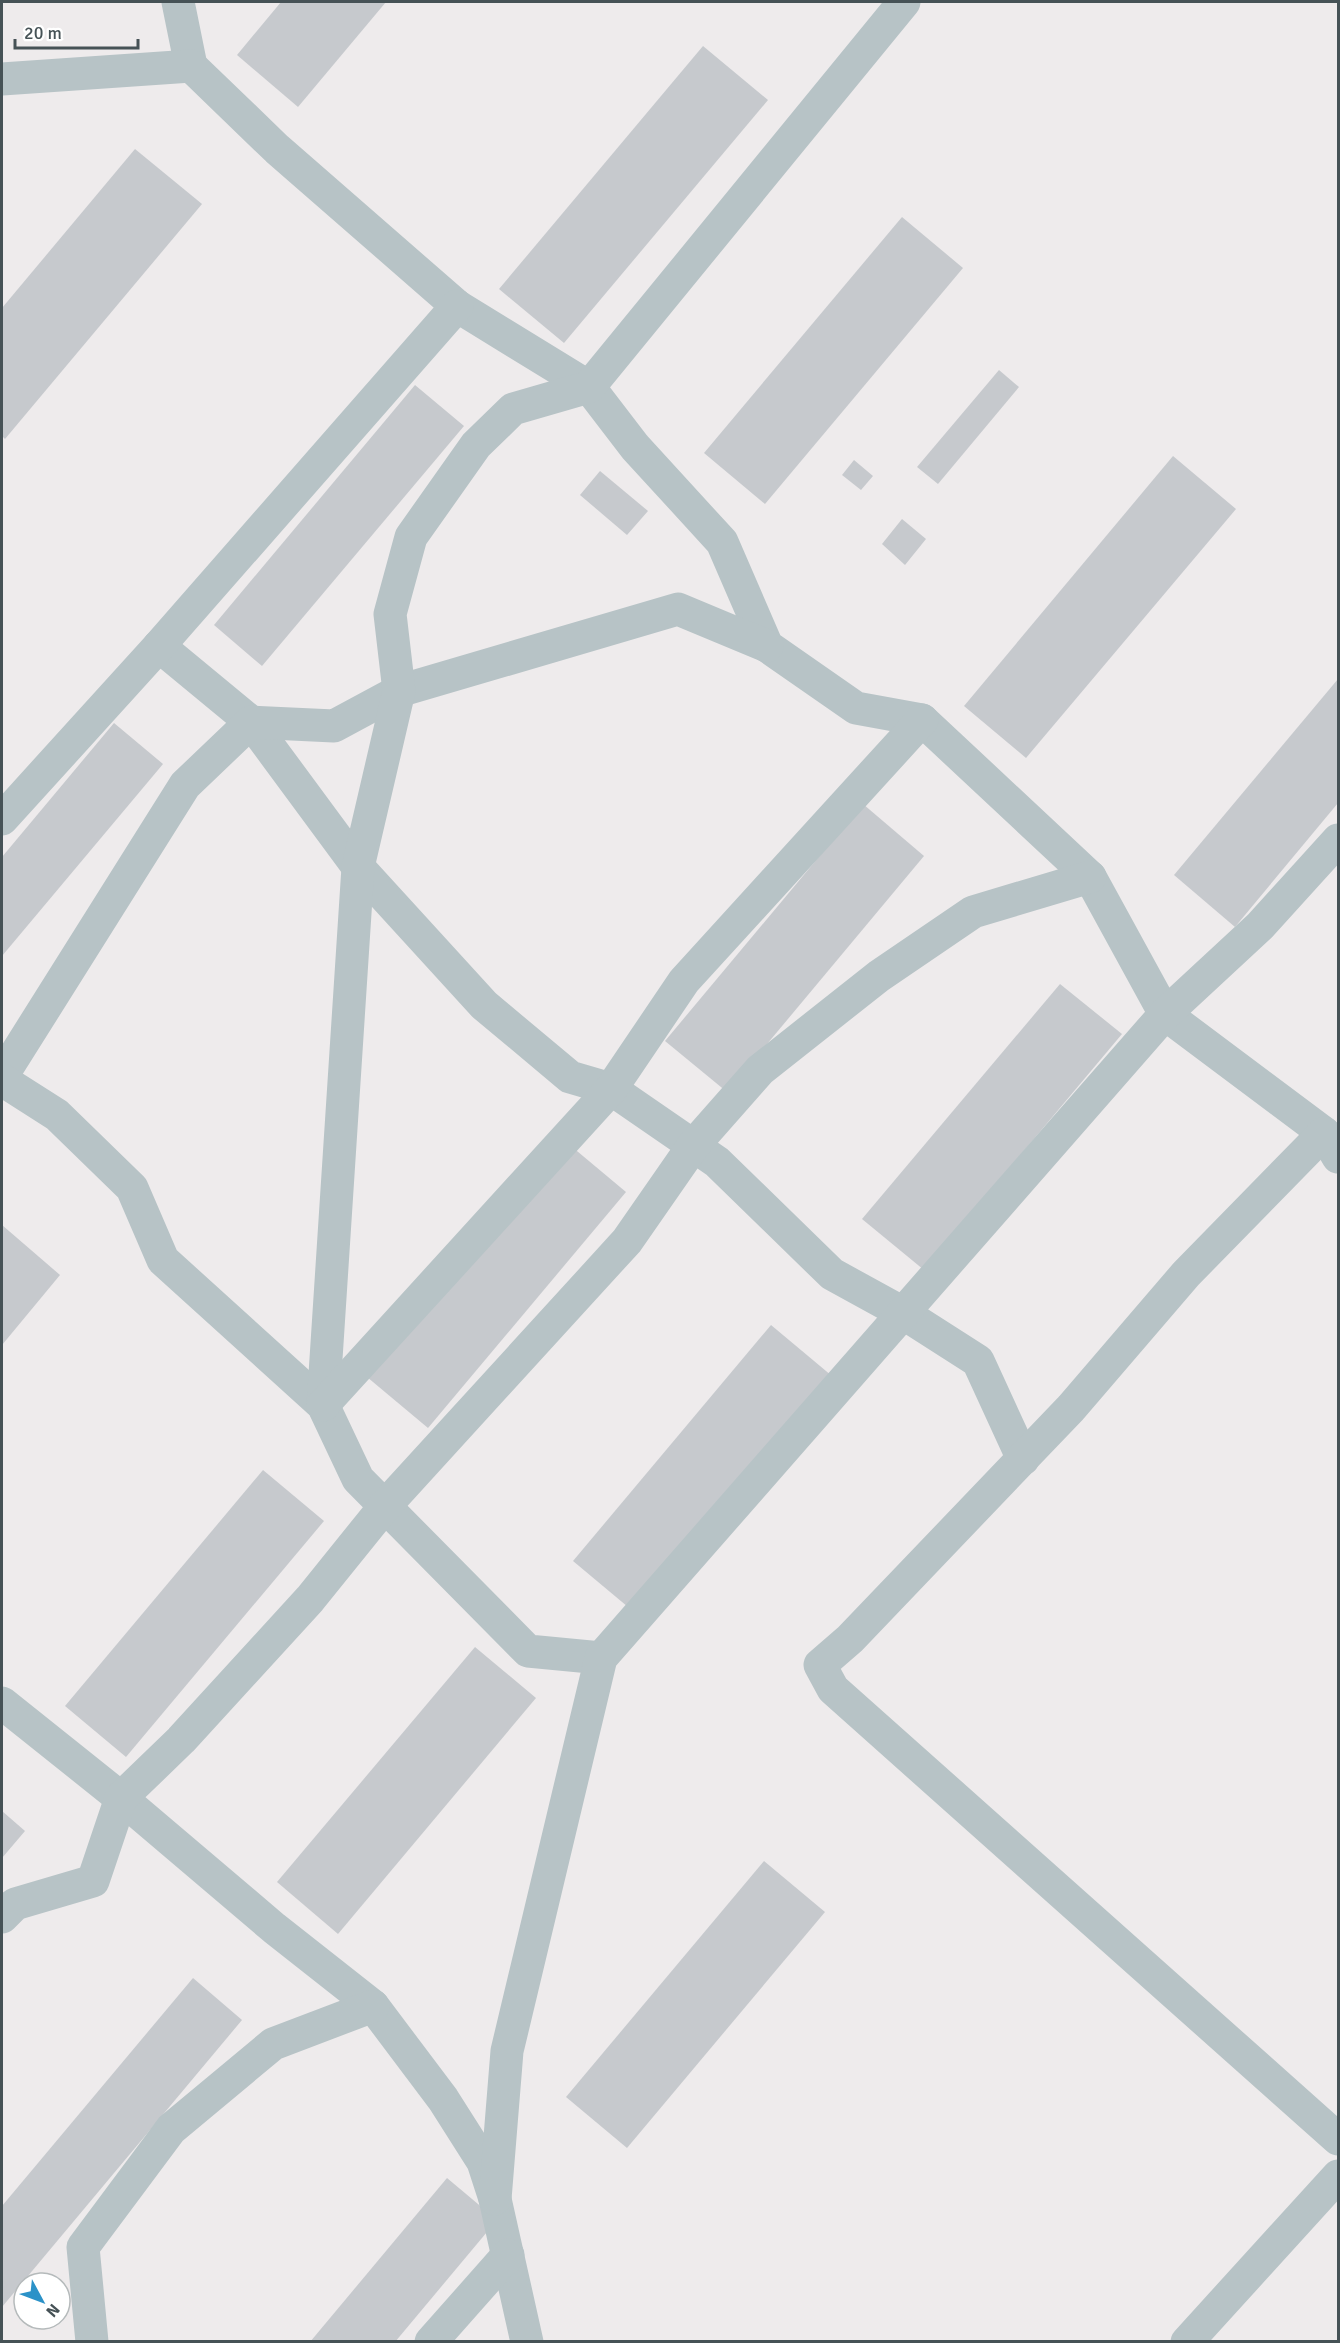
<svg xmlns="http://www.w3.org/2000/svg" width="1340" height="2343" viewBox="0 0 1340 2343" font-family="Signika,sans-serif">
<rect width="100%" height="100%" fill="#eeebec"/>
<!-- building -->
<g fill="#c6c9cd">
<polygon points="281,2 386,2 298,107 237,55"/>
<polygon points="703,46 768,100 564,343 499,289"/>
<polygon points="135,149 202,204 5,439 2,436 2,308"/>
<polygon points="902,217 963,268 765,504 704,453"/>
<polygon points="999,370 1019,387 938,484 917,467"/>
<polygon points="415,385 464,426 262,666 214,625"/>
<polygon points="1173,456 1236,509 1026,758 964,706"/>
<polygon points="854,460 873,476 861,490 842,475"/>
<polygon points="600,471 648,511 627,535 580,495"/>
<polygon points="902,519 926,539 905,565 882,544"/>
<polygon points="1338,679 1338,803 1235,927 1174,875"/>
<polygon points="114,723 163,764 2,956 2,857"/>
<polygon points="863,804 924,856 727,1092 665,1041"/>
<polygon points="1060,984 1122,1034 924,1270 862,1219"/>
<polygon points="565,1141 626,1192 428,1428 367,1377"/>
<polygon points="2,1225 60,1275 2,1345"/>
<polygon points="771,1325 832,1376 634,1612 573,1561"/>
<polygon points="263,1470 324,1521 126,1757 65,1706"/>
<polygon points="475,1647 536,1698 338,1934 277,1882"/>
<polygon points="2,1811 25,1831 2,1858"/>
<polygon points="764,1861 825,1912 627,2148 566,2097"/>
<polygon points="193,1978 242,2020 2,2307 2,2206"/>
<polygon points="447,2178 497,2220 395,2342 310,2342"/>
</g>
<g fill="none" stroke-linecap="round" stroke-linejoin="round">
<!-- minor -->
<g stroke="#b7c3c6" stroke-width="33">
<polyline points="178,2 191,66"/>
<polyline points="2,79 191,66 277,149 457,306 589,387 635,447 722,542 767,646 856,708 922,720 1090,877 1165,1014 1324,1133 1338,1157"/>
<polyline points="159,646 251,722 358,867 484,1005 570,1077 611,1089 717,1162 832,1274 903,1313 978,1361 1023,1459"/>
<polyline points="2,819 159,646 457,306"/>
<polyline points="2,1076 185,785 251,722 334,726 399,691 678,609 767,646"/>
<polyline points="2,1080 57,1115 132,1188 163,1260 323,1405 358,1479 528,1651 601,1658"/>
<polyline points="1324,1133 1186,1274 1071,1408 850,1639 820,1665 833,1689 1338,2139"/>
<polyline points="323,1405 358,867 399,691 390,614 411,537 476,445 513,409 589,387 904,2"/>
<polyline points="323,1405 611,1089 684,981 922,720"/>
<polyline points="2,1703 121,1798 274,1928 373,2006 443,2099 483,2162 495,2199 527,2342"/>
<polyline points="2,1917 15,1904 93,1881 121,1798 181,1740 310,1599 385,1506 627,1241 693,1146 760,1070 879,976 973,912 1090,877"/>
<polyline points="495,2199 507,2051 601,1658 1165,1014 1260,926 1338,840"/>
<polyline points="92,2342 83,2247 171,2129 273,2044 373,2006"/>
<polyline points="431,2342 508,2255"/>
<polyline points="1187,2342 1338,2176"/>
</g>
</g>
<!-- border -->
<rect width="1340" height="2343" fill="none" stroke="#465256" stroke-width="6"/>
<!-- north arrow -->
<g transform="translate(42 2301) rotate(131)"><circle r="28" fill="#ffffff" stroke="#b5babb" stroke-width="1.5"/>
<path d="M0-4.5L10 22L0 15L-10 22Z" fill="#2b92c8"/>
<text y="-9" font-size="16" font-weight="bold" text-anchor="middle" fill="#465256">N</text>
</g>
<!-- scale -->
<path d="M15 39v9h123v-9" fill="none" stroke="#465256" stroke-width="3"/>
<text x="24" y="39" font-size="18" fill="#465256" stroke="#ffffff" stroke-width="4.5" paint-order="stroke">20 m</text>
</svg>
